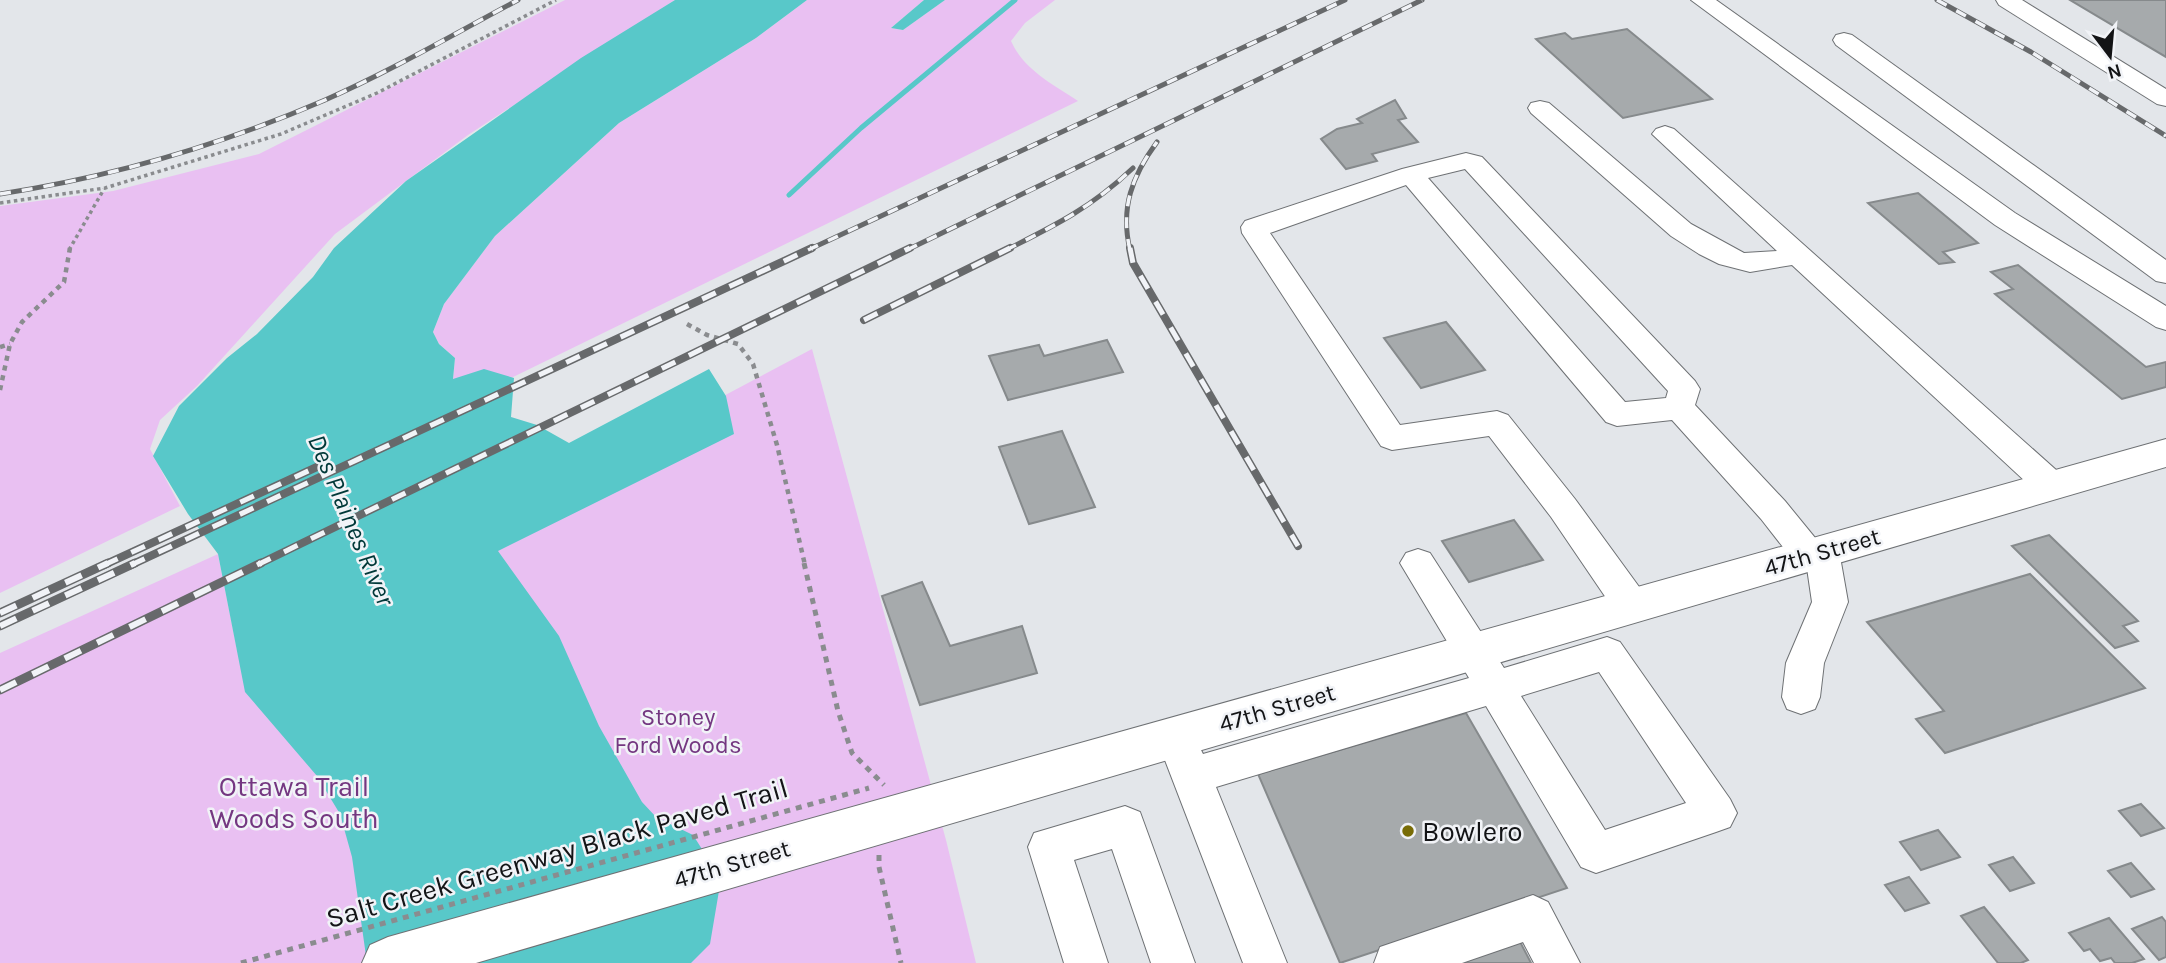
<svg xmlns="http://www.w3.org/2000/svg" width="2166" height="963" viewBox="0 0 2166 963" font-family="Karla,sans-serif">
<rect width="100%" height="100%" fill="#e3e6ea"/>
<!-- green -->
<g fill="#e9c0f2">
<polygon points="565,0 675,0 468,135 335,234 197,386 160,420 150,449 180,506 0,593 0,206 113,191 259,154"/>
<path d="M807 0H924L891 28 903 30 945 0H1055L1025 23 1011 41C1024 70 1052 84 1078 101L456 405 453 379 455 358 439 344 433 332 444 304 495 236 619 123 756 38Z"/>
<polygon points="812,349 946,840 976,963 0,963 0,653 218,554 237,650 375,581"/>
</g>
<!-- water -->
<g fill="#58c8c9">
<polygon points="675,0 807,0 756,38 619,123 495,236 444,304 433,332 439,344 455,358 453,379 484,369 514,378 511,417 537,425 569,443 709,369 726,396 734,434 498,551 559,636 599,726 642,802 656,817 693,835 721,879 710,944 691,963 367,963 352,857 340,814 317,776 245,692 218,554 188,514 153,456 179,406 227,358 257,334 313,277 334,248 406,181 581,58"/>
<polygon points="924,0 945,0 903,30 891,28"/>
</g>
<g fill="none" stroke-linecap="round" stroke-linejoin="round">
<!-- stream -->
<polyline stroke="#58c8c9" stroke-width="5" points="789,195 861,128 1015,0"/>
</g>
<!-- building -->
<g fill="#a6aaac" stroke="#868a8c" stroke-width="2">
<polygon points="2070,0 2166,0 2166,57"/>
<polygon points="1627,29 1712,99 1623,118 1536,39 1565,33 1572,39"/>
<polygon points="1395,100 1406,118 1398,120 1418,142 1372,154 1377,161 1346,169 1321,139 1337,129 1362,123 1357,119"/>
<polygon points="1918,193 1978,243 1943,252 1954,262 1939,264 1868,203"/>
<polygon points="2018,265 2146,367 2166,362 2166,387 2122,399 1995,294 2013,289 1991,272"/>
<polygon points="1446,322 1485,370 1421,388 1384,338"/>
<polygon points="1107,340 1123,372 1008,400 989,356 1039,345 1044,356"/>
<polygon points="1062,431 1095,507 1029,524 999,447"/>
<polygon points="1514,520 1543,560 1469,582 1442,541"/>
<polygon points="2049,535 2138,621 2123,626 2138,641 2115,648 2012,546"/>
<polygon points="2030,574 2145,688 1945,753 1916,719 1944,711 1867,622"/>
<polygon points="922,582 950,646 1022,626 1037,673 920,705 882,596"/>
<polygon points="1466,713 1567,888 1340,963 1258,774"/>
<polygon points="2141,804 2164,828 2141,836 2119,811"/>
<polygon points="1938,830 1960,857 1921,870 1900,842"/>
<polygon points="2013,857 2034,883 2010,891 1989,865"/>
<polygon points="2131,863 2154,889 2131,897 2108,871"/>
<polygon points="1909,877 1929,903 1905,911 1885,885"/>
<polygon points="1984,907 2028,960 2021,963 1998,963 1961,916"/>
<polygon points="2162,917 2166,922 2166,957 2159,960 2132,929"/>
<polygon points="2109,918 2144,959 2132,963 2115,963 2111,958 2100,961 2090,949 2084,951 2069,933"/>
<polygon points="1515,932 1531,963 1420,963"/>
</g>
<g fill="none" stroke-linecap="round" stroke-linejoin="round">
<!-- minor casing -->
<g stroke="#6e7174" stroke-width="2">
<g id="minor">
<polygon points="1691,0 1716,0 2015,213 2166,306 2166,330 2156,327 1995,225"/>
<polygon points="1996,0 2022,0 2166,89 2166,106 2157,104 1999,5"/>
<polygon points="1844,33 1852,35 2166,260 2166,283 2156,281 1836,45 1833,40 1836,35"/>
<polygon points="1540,101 1549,103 1691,224 1744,253 1777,251 1652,134 1656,129 1665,126 1674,129 2064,477 2069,486 2064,495 2052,499 2040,495 1792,265 1750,272 1719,264 1699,254 1671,236 1531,113 1528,108 1531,103"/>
<path d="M1466 153 1482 157 1695 381 1700 389 1695 405 1785 501 1816 539 1822 537 1834 541 1839 551 1848 602 1824 663 1820 697 1815 709 1801 714 1787 709 1782 697 1786 663 1812 602 1807 568 1797 565 1761 519 1672 420 1617 426 1606 422 1406 185 1270 233 1400 425 1497 411 1508 415 1575 499 1645 595 1650 606 1645 617 1632 621 1619 617 1551 517 1489 436 1392 450 1381 446 1242 233 1241 227 1245 221 1402 169ZM1465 169 1668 391 1666 398 1625 402 1428 178Z"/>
<path d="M1418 549 1430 553 1504 668 1607 637 1620 642 1730 799 1737 813 1730 827 1716 832 1596 873 1581 867 1486 706 1216 787 1287 963H1243L1163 755 1169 742 1183 737 1197 742 1203 754 1469 678 1400 563 1406 553ZM1599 672 1686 803 1605 830 1521 696Z"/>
<polygon points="1125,806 1140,812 1195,963 1151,963 1112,849 1074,860 1108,963 1064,963 1028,847 1034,833"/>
<polygon points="1533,895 1548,902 1580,963 1534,963 1523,942 1462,963 1374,963 1380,947"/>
</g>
</g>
<!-- major casing -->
<g stroke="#6e7174" stroke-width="2">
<polygon id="major" points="2166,439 2166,467 476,963 362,963 370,945 388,937"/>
</g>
<!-- path-far2 -->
<g stroke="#8a8c8f" stroke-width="3.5" stroke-dasharray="3.5 3.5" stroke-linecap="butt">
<polyline points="0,203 105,188 281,134 377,93 556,0"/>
<polyline points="69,250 104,189"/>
</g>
<!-- path-far1 -->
<g stroke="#8a8c8f" stroke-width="4.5" stroke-dasharray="5 5" stroke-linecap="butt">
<polyline points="687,324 707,335 738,344 753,364 777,445 805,565"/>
<polyline points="0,347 10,344"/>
<polyline points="0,390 10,344 22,322 64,282 70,248"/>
</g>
<!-- path -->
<g stroke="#8a8c8f" stroke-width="5" stroke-dasharray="6 6" stroke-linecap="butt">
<polyline points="804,563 838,711 852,753 884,785"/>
<polyline points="879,855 879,867 901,963"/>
<polyline points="241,963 869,788"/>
</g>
<!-- minor -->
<use href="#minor" fill="#fff" fill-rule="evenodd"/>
<!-- major -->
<use href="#major" fill="#fff" fill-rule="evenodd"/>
<!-- rail-far2 casing -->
<g stroke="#67696b" stroke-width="5">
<g id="rail-far2">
<polyline points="1937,0 2031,52 2166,136"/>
<path d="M0 194C112 177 221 145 325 100 391 71 454 34 518 0"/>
<polyline points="808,250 1345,0"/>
<polyline points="907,250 1422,0"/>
<path d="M1006 250C1056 225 1092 207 1133 168"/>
<path d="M1130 250C1120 208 1132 176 1157 142"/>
</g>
</g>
<!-- rail-far1 casing -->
<g stroke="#67696b" stroke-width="8">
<g id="rail-far1">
<polyline points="1130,248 1133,263 1298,546"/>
<polyline points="864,320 1010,248"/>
<polyline points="104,565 319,466"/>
<polyline points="131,565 812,248"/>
<polyline points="257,565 910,248"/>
</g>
</g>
<!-- rail casing -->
<g stroke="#67696b" stroke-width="9">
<g id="rail">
<polyline points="0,613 108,563"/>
<polyline points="0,626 135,563"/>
<polyline points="0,690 261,563"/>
</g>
</g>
<!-- rail-far2 -->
<use href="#rail-far2" stroke="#f1f3f7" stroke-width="3.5" stroke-dasharray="11" stroke-linecap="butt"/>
<!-- rail-far1 -->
<use href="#rail-far1" stroke="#f1f3f7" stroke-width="5" stroke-dasharray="15" stroke-linecap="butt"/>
<!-- rail -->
<use href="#rail" stroke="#f1f3f7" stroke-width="6" stroke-dasharray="18" stroke-linecap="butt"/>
</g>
<!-- markers -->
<circle fill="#786c06" stroke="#f1f3f7" stroke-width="2.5" cx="1408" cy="831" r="7"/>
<g text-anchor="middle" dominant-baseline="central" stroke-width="5" stroke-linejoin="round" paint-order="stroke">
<!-- street labels -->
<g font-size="24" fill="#131416" stroke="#f1f3f7">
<text transform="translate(1822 552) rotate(-16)">47th Street</text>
<text transform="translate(1277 708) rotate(-16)">47th Street</text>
<text transform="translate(732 864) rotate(-16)">47th Street</text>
</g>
<!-- park labels -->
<g font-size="24" fill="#743781" stroke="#f1f3f7">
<text x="678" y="717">Stoney<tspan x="678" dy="28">Ford Woods</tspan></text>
</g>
<!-- water labels -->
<g font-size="26" font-style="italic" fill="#003838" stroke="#f1f3f7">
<text transform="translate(351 520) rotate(67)">Des Plaines River</text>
</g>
<!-- near-park labels -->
<g font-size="28" fill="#743781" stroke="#f1f3f7">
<text x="294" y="786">Ottawa Trail<tspan x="294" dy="32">Woods South</tspan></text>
</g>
<!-- near-poi labels -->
<g font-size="28" fill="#131416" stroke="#f1f3f7" text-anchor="start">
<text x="1422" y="831">Bowlero</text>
</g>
<!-- near-street labels -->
<g font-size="28" fill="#131416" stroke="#f1f3f7">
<text transform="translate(557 853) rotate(-16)">Salt Creek Greenway Black Paved Trail</text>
</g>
</g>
<!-- north arrow -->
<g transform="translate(2110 56) rotate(164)" stroke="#f1f3f7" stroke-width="5" paint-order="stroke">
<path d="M0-5L12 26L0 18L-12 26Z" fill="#131416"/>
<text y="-10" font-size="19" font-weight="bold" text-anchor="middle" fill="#131416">N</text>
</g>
</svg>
